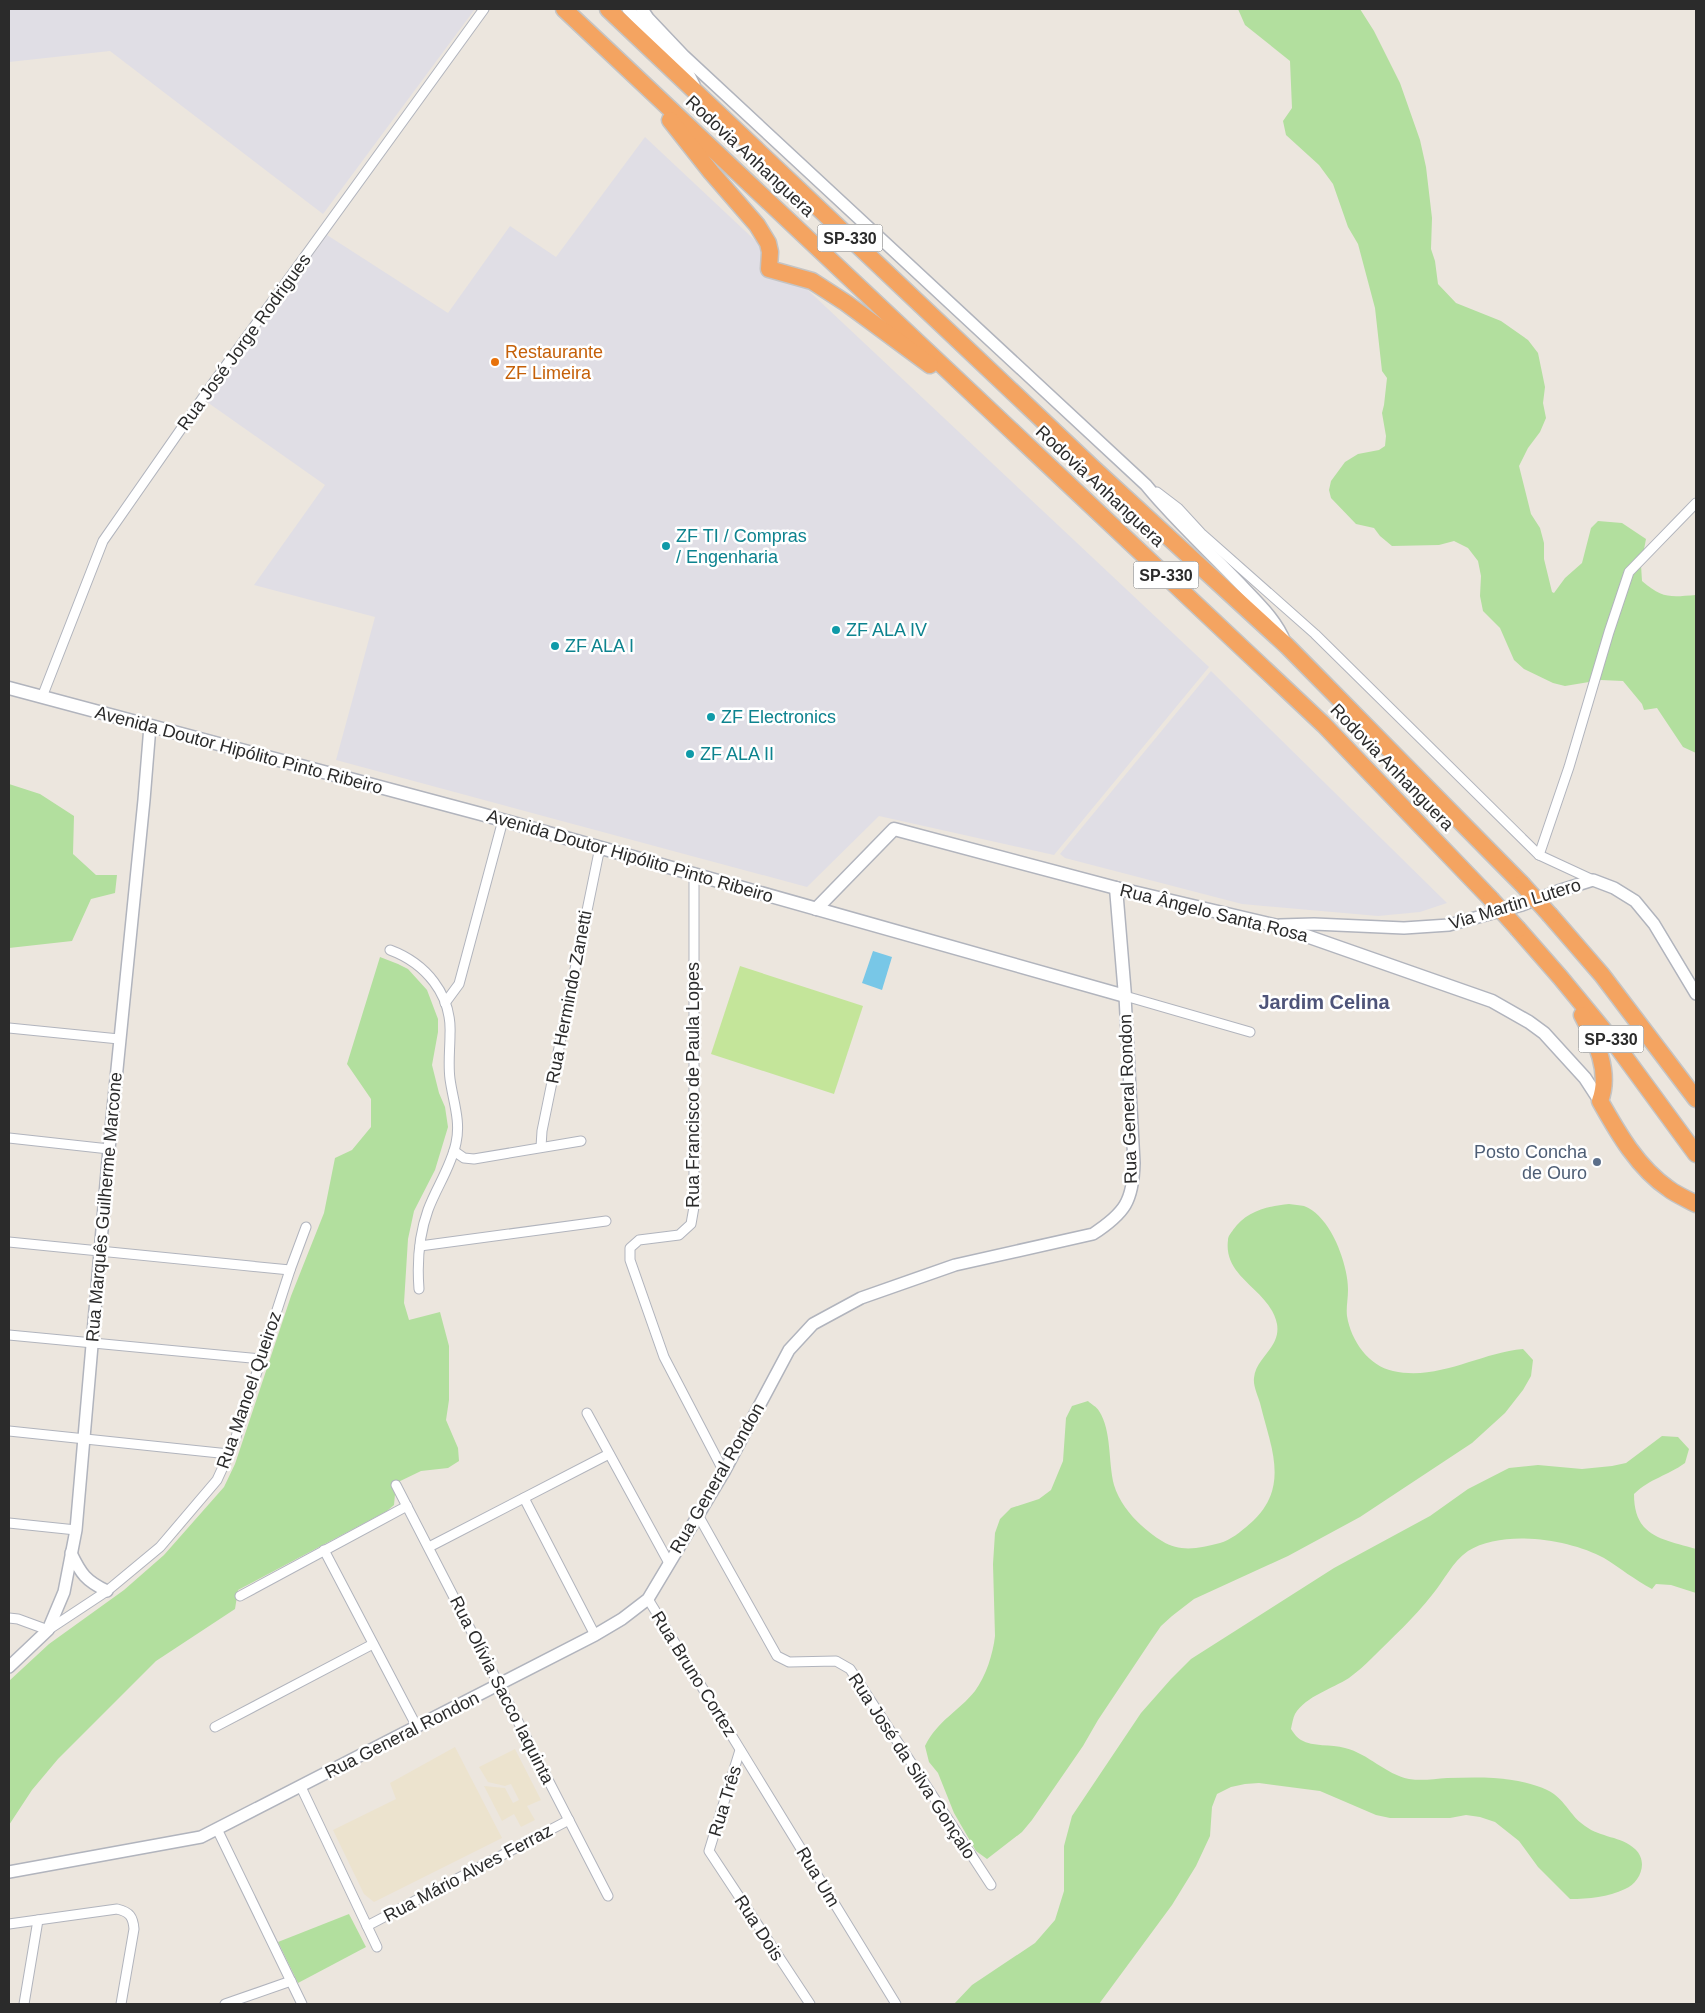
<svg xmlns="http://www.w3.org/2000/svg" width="1705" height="2013" viewBox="0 0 1705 2013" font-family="Helvetica,sans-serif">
<rect width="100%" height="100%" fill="#ece6de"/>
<!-- industrial -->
<g fill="#e0dee5">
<polygon points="9,9 475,9 323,214 110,51 9,62"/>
<polygon points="645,137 1209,667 1054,855 879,816 807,887 336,760 375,617 254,585 325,485 207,402 327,235 448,313 510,226 556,257"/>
<polygon points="1211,671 1447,903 1420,912 1378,916 1242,904 1065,858 1060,854"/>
</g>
<!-- education -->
<g fill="#ece3ce">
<polygon points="455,1747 502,1838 374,1902 364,1894 333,1830 396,1799 390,1783"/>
<polygon points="515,1749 541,1800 527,1806 535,1820 521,1827 514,1814 502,1821 484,1786 505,1788 513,1803 519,1800 511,1784 505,1786 488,1782 479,1767"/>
</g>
<!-- green -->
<g fill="#b2df9e">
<path d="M1238 9H1360L1374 31 1400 83 1420 140 1426 167 1432 218 1431 249 1435 261 1438 284 1456 303 1501 321 1528 340 1538 353 1545 387 1543 403 1546 418 1540 432 1528 448 1519 466 1531 514 1540 528 1544 543V559L1552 592 1554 593 1565 578 1582 563 1591 528 1598 521 1622 523 1646 539 1641 565 1642 581C1663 599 1670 597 1696 595V753L1683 747 1657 708 1644 710 1642 704 1623 681 1601 680 1565 686 1553 683 1524 669 1514 660 1500 628 1483 611 1480 596 1481 576 1478 561 1468 548 1454 541 1439 545 1392 546 1380 536 1374 528 1356 524 1331 498 1329 490 1331 481 1345 462 1358 454 1379 450 1385 446 1386 436 1382 413 1384 405 1387 378 1382 371 1375 308 1358 244 1348 227 1333 184 1319 165 1286 135 1283 121 1292 108 1290 61 1245 25Z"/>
<polygon points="9,784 40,794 74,816 73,854 96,875 117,875 115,893 91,899 72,941 9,948"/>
<polygon points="380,957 398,964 408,969 427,990 438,1019 438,1032 432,1065 439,1093 445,1107 448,1127 435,1170 414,1211 408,1239 404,1303 409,1320 440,1312 449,1346 449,1400 446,1420 458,1448 459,1461 448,1468 421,1471 392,1485 395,1494 394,1505 387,1511 238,1590 235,1609 156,1661 58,1759 32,1790 9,1825 9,1681 49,1644 124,1590 164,1555 224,1487 235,1464 291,1296 324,1213 335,1158 352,1150 371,1127 371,1099 347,1064"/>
<path d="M1289 1204C1294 1205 1300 1205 1304 1206 1331 1216 1348 1264 1348 1290 1348 1299 1346 1308 1347 1316 1351 1341 1369 1366 1393 1371 1439 1381 1479 1353 1523 1349L1533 1360 1531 1376 1523 1390 1505 1413 1472 1443 1360 1517 1288 1556 1194 1599 1172 1616 1161 1626 1152 1639 1098 1720 1083 1746 1032 1820 1022 1832 987 1859 976 1851 954 1813 938 1773 929 1762 925 1746C938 1720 958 1712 975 1691 986 1676 993 1654 995 1636L993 1564 995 1533 1000 1519 1011 1508 1039 1499 1051 1490 1063 1461 1066 1418 1072 1406 1088 1401C1091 1404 1097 1407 1099 1411 1112 1431 1108 1462 1114 1485 1121 1508 1142 1529 1162 1541 1181 1553 1200 1548 1220 1543 1232 1540 1245 1528 1254 1520 1290 1485 1270 1445 1260 1403 1258 1396 1253 1386 1254 1378 1256 1357 1281 1348 1277 1324 1270 1289 1223 1279 1228 1240 1228 1236 1231 1233 1233 1230 1246 1211 1268 1206 1289 1204Z"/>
<path d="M1662 1436 1678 1437 1689 1449 1685 1463C1667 1476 1651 1478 1634 1494 1634 1537 1662 1539 1696 1549V1593L1671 1585 1656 1584 1652 1589C1635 1580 1620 1568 1604 1558 1569 1539 1503 1529 1468 1551 1452 1562 1444 1581 1432 1595 1414 1618 1392 1638 1372 1658 1365 1665 1357 1672 1349 1678 1332 1689 1306 1696 1295 1714 1293 1718 1292 1724 1291 1729 1293 1732 1297 1738 1301 1740 1313 1747 1331 1744 1345 1748 1369 1754 1385 1774 1409 1779 1422 1781 1434 1779 1447 1778 1478 1777 1507 1776 1537 1786 1566 1795 1565 1812 1585 1826 1601 1838 1621 1836 1635 1849 1649 1862 1640 1883 1625 1889 1608 1897 1589 1899 1570 1899L1538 1867 1519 1841 1495 1822 1480 1817 1466 1815 1450 1818H1390L1376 1815 1320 1791 1259 1783 1245 1784 1231 1787 1217 1794 1212 1807 1210 1836 1196 1866 1172 1905 1099 2004H954L972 1985 1035 1943 1055 1920 1064 1891V1846L1072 1816 1141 1713 1171 1679 1191 1659 1334 1568 1430 1516 1468 1489 1509 1468 1538 1465 1582 1469 1612 1466 1626 1463Z"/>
<polygon points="349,1914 366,1947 298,1983 278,1942"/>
</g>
<!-- pitch -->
<polygon fill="#c4e59a" points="740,966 863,1006 834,1094 711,1054"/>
<!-- water -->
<polygon fill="#78c7e7" points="873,951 892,957 882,990 862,983"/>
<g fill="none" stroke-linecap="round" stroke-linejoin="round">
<!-- minor casing -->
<g stroke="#b1b4bd" stroke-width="11">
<g id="minor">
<polyline points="1157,492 1178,508 1201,533 1315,634 1539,855 1593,880"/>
<polyline points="42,697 103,541 211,386 484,9"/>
<polyline points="1539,855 1569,767 1609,632 1629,572 1696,503"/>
<polyline points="694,874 694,1207 691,1224 679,1235 639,1240 630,1248 630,1260 664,1357 724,1472"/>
<path d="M390 950C425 963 452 994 450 1034 450 1049 448 1064 450 1079 453 1101 461 1121 456 1143 451 1167 436 1188 428 1210 419 1235 417 1263 419 1289"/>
<polyline points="1125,996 1250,1032"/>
<polyline points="445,1003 459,984 503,820"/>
<polyline points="9,1028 119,1039"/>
<polyline points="9,1138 109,1149"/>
<polyline points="541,1147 542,1131 600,847"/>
<polyline points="454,1151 464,1158 474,1159 581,1141"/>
<polyline points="9,1242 290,1270"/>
<polyline points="420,1246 606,1221"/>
<polyline points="9,1335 261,1359"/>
<polyline points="587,1413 669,1563"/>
<polyline points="9,1431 229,1454"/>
<polyline points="396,1485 608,1896"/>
<polyline points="524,1498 595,1635"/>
<polyline points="698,1515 777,1656 789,1662 836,1661 850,1669 991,1885"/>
<polyline points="9,1523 76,1530"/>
<polyline points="429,1547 609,1454"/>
<polyline points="324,1550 417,1727"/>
<polyline points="240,1596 407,1506"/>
<polyline points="648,1599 896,2004"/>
<polyline points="9,1618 18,1619 48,1630 107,1591 160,1547 217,1480 234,1443 290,1270 306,1227"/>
<polyline points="215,1727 373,1644"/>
<polyline points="740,1750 709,1851 810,2004"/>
<polyline points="301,1787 377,1947"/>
<polyline points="217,1829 302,2004"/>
<path d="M9 1924 117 1909C130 1912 133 1917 134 1929L121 2004"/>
<polyline points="367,1926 569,1820"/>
<polyline points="24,2004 38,1920"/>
<polyline points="225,2004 291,1981"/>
</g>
</g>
<!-- tertiary casing -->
<g stroke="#b1b4bd" stroke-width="14">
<g id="tertiary">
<polyline points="628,9 687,71 694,85"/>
<path d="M642 9 648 18 684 56 1146 485C1176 522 1211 553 1244 588 1260 605 1277 621 1285 642"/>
<polyline points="1280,925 1314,924 1404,928 1449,925 1522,905 1558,891 1593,880 1614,888 1635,901 1654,924 1696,994"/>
<path d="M71 1553C81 1574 86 1581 107 1591"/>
<polyline points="9,1667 48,1630 64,1592 76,1530 109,1149 144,800 150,726"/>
<path d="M9 1872 201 1837 595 1635 622 1619 648 1599 724 1472 789 1350 813 1324 861 1298 955 1265 1093 1234C1125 1213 1133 1201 1134 1163L1125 996"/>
</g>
</g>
<!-- secondary casing -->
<g stroke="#b1b4bd" stroke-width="15">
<g id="secondary">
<polyline points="9,688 481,814 1125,996 1116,888"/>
<polyline points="816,909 894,829 1116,888 1278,926 1492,1001 1529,1022 1544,1033 1585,1078 1600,1101"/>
</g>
</g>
<!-- motorway casing -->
<g stroke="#c4c4c4" stroke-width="19">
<g id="motorway">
<polyline points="564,9 1324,725 1491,899"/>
<polyline points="608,9 1092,467 1287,646 1522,884"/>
<polyline points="670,120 711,172 757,225 768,243 770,252 769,269 812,281 846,303 930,365"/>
<polyline points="1550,915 1602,975 1696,1099"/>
<polyline points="1518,929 1560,977 1616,1045 1696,1154"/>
<path d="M1582 1015C1596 1041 1611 1072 1600 1101 1618 1133 1638 1168 1669 1189 1677 1195 1687 1199 1696 1204"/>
</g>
</g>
<!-- minor -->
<use href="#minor" stroke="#fff" stroke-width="9"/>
<!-- tertiary -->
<use href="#tertiary" stroke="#fff" stroke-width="11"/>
<!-- secondary -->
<use href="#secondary" stroke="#fff" stroke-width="12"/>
<!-- motorway -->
<use href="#motorway" stroke="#f4a461" stroke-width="16"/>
<!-- motorway-bridge casing -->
<g stroke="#c4c4c4" stroke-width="19" stroke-linecap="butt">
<g id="motorway-bridge">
<polyline points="1522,884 1550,915"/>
<polyline points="1491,899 1518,929"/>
</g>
</g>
<!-- motorway-bridge -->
<use href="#motorway-bridge" stroke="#f4a461" stroke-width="16"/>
</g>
<!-- markers -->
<circle fill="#e8710a" stroke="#fff" stroke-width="2" cx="495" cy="362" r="5"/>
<g fill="#0f9aa8" stroke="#fff" stroke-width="2">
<circle cx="666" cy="546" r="5"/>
<circle cx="836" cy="630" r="5"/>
<circle cx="555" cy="646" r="5"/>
<circle cx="711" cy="717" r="5"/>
<circle cx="690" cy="754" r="5"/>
</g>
<circle fill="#5c6f8a" stroke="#fff" stroke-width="2" cx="1597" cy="1162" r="5"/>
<g text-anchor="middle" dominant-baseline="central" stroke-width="5" stroke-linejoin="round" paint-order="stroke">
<!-- shield labels -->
<g fill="#fff" stroke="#6b6b6b" stroke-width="1">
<rect x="817.5" y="224.5" width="65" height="27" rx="4"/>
<rect x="1133.5" y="561.5" width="65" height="27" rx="4"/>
<rect x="1578.5" y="1025.5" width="65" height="27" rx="4"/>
</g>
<g font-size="16" font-weight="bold" fill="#2b2b2b">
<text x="850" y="238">SP-330</text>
<text x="1166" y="575">SP-330</text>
<text x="1611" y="1039">SP-330</text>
</g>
<!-- street labels -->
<g font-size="18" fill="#2b2b2b" stroke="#fff">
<text transform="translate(750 156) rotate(43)">Rodovia Anhanguera</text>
<text transform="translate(244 342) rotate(-54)">Rua José Jorge Rodrigues</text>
<text transform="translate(1100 486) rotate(43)">Rodovia Anhanguera</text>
<text transform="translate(239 750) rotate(15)">Avenida Doutor Hipólito Pinto Ribeiro</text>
<text transform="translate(1392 767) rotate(46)">Rodovia Anhanguera</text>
<text transform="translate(630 856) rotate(16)">Avenida Doutor Hipólito Pinto Ribeiro</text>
<text transform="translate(1515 904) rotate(-17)">Via Martin Lutero</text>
<text transform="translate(1214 913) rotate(14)">Rua Ângelo Santa Rosa</text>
<text transform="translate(569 997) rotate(-79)">Rua Hermindo Zanetti</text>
<text transform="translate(693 1085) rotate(-90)">Rua Francisco de Paula Lopes</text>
<text transform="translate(1128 1099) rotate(-92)">Rua General Rondon</text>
<text transform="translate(104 1207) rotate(-85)">Rua Marquês Guilherme Marcone</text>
<text transform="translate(249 1390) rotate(-71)">Rua Manoel Queiroz</text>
<text transform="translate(717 1478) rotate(-60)">Rua General Rondon</text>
<text transform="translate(694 1674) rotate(58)">Rua Bruno Cortez</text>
<text transform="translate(502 1690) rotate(63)">Rua Olívia Sacco Iaquinta</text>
<text transform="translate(402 1735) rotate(-27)">Rua General Rondon</text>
<text transform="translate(912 1766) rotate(57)">Rua José da Silva Gonçalo</text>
<text transform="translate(725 1801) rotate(-73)">Rua Três</text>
<text transform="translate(468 1873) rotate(-28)">Rua Mário Alves Ferraz</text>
<text transform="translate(818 1877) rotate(59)">Rua Um</text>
<text transform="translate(759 1928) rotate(57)">Rua Dois</text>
</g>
<!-- food labels -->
<g font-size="18" fill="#c56008" stroke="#fff" text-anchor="start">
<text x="505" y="352">Restaurante<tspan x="505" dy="21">ZF Limeira</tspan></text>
</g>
<!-- culture labels -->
<g font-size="18" fill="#0d838f" stroke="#fff" text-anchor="start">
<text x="676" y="536">ZF TI / Compras<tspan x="676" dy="21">/ Engenharia</tspan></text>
<text x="846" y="630">ZF ALA IV</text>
<text x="565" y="646">ZF ALA I</text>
<text x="721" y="717">ZF Electronics</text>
<text x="700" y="754">ZF ALA II</text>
</g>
<!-- service labels -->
<g font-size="18" fill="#4e5e75" stroke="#fff" text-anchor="end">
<text x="1587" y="1152">Posto Concha<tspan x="1587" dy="21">de Ouro</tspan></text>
</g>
<!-- quarter labels -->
<g font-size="20" font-weight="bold" fill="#4e5479" stroke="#fff">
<text x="1324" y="1002">Jardim Celina</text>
</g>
</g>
<!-- border -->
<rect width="1705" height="2013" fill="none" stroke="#2b2b2b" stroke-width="20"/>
</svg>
